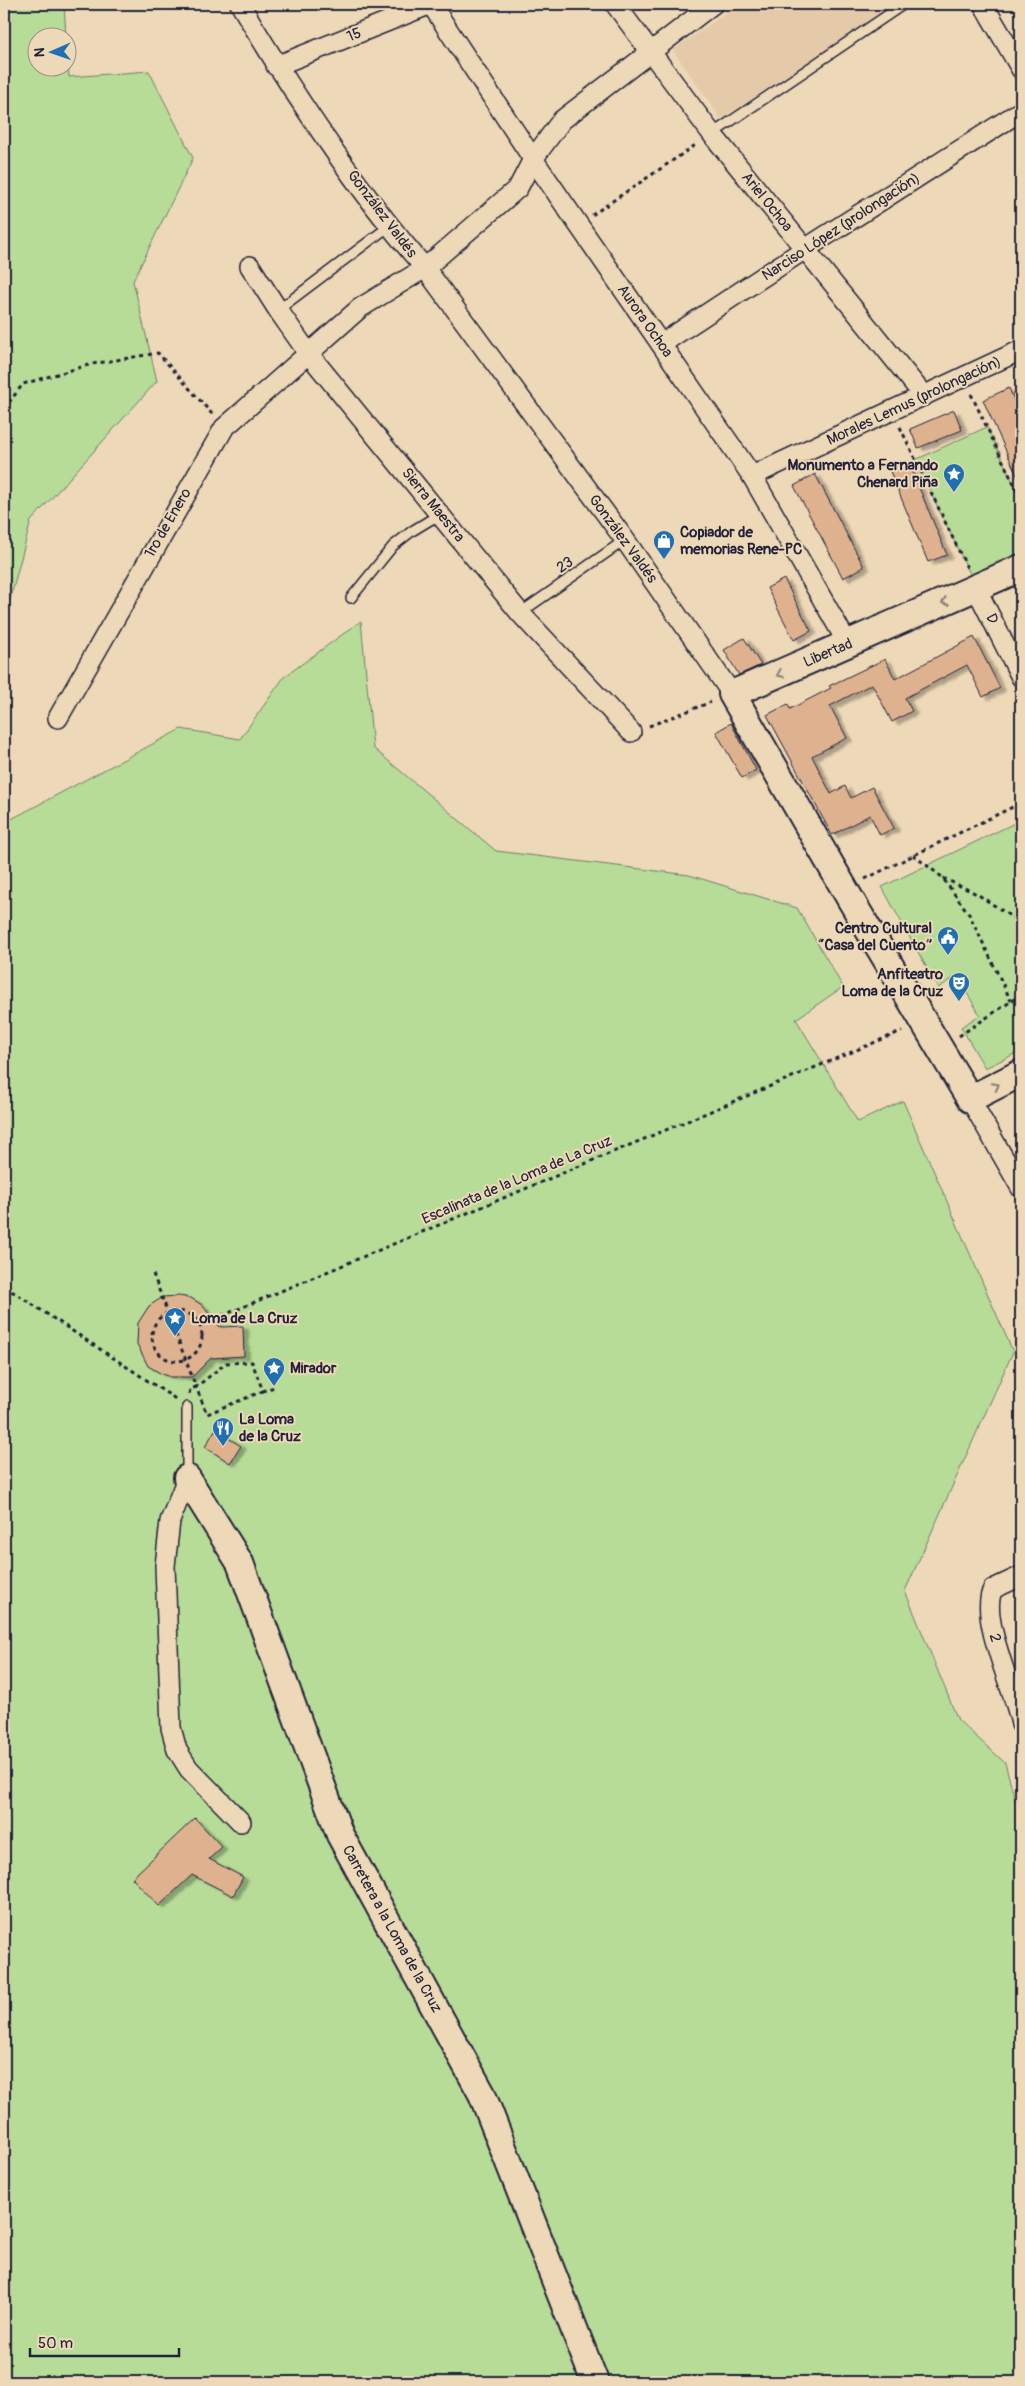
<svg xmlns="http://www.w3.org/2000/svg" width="1025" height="2386" viewBox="0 0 1025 2386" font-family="Pangolin,sans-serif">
<defs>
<filter id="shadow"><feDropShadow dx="5.5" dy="3" stdDeviation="1" flood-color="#0004"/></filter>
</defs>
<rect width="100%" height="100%" fill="#edd8b7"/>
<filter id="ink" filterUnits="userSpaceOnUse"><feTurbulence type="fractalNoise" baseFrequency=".02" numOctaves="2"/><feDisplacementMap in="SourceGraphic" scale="10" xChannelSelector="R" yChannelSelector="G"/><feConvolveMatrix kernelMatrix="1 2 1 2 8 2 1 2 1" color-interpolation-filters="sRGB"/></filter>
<g filter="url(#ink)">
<!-- built -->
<polygon fill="#e4caa9" points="739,4 897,4 721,119 673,50"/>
<!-- green -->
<g fill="#b6dc97" stroke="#6c7f69">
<polygon points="4,4 64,4 66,37 38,38 38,68 68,68 68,58 69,77 149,71 193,158 133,281 157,381 31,521 4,622"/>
<polygon points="987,427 1021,499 1021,556 972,578 915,460"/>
<polygon points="361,621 373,748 496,851 689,875 797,908 843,987 796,1019 858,1122 903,1101 1013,1352 905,1591 958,1720 1005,1763 1021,1821 1021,2382 4,2382 4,823 181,729 240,739 284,677"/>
<polygon points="1021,820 1021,1051 985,1068 961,1027 980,1015 957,976 938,988 882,887"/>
</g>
<!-- building -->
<g fill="#deb28f" stroke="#22223b" filter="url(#shadow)">
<polygon points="1009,388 1021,416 1021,484 983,400"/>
<polygon points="954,410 962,430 918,448 910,429"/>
<polygon points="908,461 947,555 928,562 889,469"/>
<polygon points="815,474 864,567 843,578 794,486"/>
<polygon points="784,579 811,631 794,640 767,588"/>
<polygon points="974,637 1000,688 983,697 967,665 905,698 912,711 892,722 872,684 830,706 847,738 812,756 831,794 845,786 851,798 872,787 894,828 880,835 870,815 832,835 767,715 788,704 790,709 831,688 829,686 885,659 895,679"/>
<polygon points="744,638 761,665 739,675 724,650"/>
<polygon points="731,723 756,770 742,778 716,732"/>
<polygon points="179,1296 191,1298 202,1305 220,1327 243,1326 244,1356 211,1358 192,1377 171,1377 160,1373 148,1366 137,1344 138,1323 149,1306 163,1297"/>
<polygon points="215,1430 241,1446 230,1463 205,1447"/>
<polygon points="195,1818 222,1847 209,1859 243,1877 233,1896 192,1875 159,1906 132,1878"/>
</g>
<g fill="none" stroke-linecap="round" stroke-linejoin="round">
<!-- lane casing -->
<g stroke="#22223b" stroke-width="12">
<g id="lane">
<polyline points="712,134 904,4"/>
<polyline points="278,310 388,227"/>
<polyline points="351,598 393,546 412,531 440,514"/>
<polyline points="520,613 625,540"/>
<polyline points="187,1407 187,1476"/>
</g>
</g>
<!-- street casing -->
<g stroke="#22223b" stroke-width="22">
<g id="street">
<path d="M240 4C294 95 355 188 425 268L625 540 732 694"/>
<polyline points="431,4 533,159 752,476 848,644"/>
<polyline points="615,4 712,134 924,396"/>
<polyline points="983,4 1021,69"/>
<polyline points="276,66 431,4"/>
<polyline points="250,266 278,310 308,353 520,613 631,732"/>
<polyline points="661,344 805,249 1021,111"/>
<polyline points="752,476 1021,350"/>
<polyline points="976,588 1021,677"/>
<polyline points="58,718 224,428 360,308 425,268 518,188 533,159 562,120 713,4"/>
<polyline points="970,1099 1021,1188"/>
<polyline points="187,1478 170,1521 165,1566 171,1728 177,1750 189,1769 241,1822"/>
<path d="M1021 1576 993 1589C978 1617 1015 1691 1021 1724"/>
</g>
</g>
<!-- secondary casing -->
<g stroke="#22223b" stroke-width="30">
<g id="secondary">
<polyline points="1021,568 732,694 852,902 970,1099 1021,1073"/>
<polyline points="187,1478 240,1563 340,1835 482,2094 595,2382"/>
</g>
</g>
<!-- path -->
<g stroke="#22223b" stroke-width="3" stroke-dasharray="4 4" stroke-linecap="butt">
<polyline points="592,215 697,144"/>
<polyline points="971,394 1021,499"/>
<polyline points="4,409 23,384 92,364 158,353 212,414"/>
<polyline points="900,427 967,568"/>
<polyline points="649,726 711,702"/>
<polyline points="913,855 942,877 969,914 1011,1001"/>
<polyline points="943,878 977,894 1021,923"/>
<polyline points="865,879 1021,803"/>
<polyline points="1019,996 1021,1004"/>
<polyline points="959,1036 1019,996 1021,992"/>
<polyline points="153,1274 196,1387 190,1389 189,1395"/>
<polyline points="4,1288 15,1293 177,1400"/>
<circle cx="177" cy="1336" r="25"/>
<polyline points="200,1325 902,1031"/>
<polyline points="263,1391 207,1414 196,1387 226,1363 252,1362 263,1391 274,1387"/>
</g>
<!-- lane -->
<use href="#lane" stroke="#edd8b7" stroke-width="9"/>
<!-- street -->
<use href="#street" stroke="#edd8b7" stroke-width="19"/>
<!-- secondary -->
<use href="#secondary" stroke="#edd8b7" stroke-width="26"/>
</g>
<!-- one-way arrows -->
<defs><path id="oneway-chevron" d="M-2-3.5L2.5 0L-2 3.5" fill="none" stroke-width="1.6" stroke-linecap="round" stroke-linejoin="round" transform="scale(1.25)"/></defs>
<g stroke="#887d79">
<use href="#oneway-chevron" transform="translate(945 602) rotate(156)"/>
<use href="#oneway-chevron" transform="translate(780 674) rotate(157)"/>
<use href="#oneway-chevron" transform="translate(996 1086) rotate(-27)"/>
</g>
</g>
<!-- icons -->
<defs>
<g id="sight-pin" transform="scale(1.125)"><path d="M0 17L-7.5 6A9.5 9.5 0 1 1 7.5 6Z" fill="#1f6fb2" stroke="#edd8b7"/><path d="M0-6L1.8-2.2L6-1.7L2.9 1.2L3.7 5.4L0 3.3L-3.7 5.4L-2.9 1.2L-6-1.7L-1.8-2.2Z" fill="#fff"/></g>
<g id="shop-pin" transform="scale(1.125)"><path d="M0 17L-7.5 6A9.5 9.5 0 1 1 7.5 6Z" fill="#1f6fb2" stroke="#edd8b7"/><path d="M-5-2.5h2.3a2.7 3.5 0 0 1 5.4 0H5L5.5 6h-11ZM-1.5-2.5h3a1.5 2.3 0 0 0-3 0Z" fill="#fff"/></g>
<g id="civic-pin" transform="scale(1.125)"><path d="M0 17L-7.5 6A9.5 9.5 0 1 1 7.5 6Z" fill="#1f6fb2" stroke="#edd8b7"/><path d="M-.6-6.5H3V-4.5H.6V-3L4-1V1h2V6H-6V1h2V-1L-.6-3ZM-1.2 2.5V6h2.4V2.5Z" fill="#fff"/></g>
<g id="theatre-pin" transform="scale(1.125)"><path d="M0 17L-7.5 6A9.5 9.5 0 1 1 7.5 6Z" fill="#1f6fb2" stroke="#edd8b7"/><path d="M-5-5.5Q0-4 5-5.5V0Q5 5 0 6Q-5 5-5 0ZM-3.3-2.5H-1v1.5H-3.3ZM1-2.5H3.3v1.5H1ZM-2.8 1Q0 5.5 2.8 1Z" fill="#fff"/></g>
<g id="restaurant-pin" transform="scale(1.125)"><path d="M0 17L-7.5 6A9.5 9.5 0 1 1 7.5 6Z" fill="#1f6fb2" stroke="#edd8b7"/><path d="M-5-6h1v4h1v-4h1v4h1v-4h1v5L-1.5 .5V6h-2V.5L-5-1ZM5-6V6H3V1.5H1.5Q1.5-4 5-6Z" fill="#fff"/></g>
</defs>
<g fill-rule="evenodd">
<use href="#sight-pin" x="954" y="474"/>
<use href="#shop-pin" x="664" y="541"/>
<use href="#civic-pin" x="948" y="937"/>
<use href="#theatre-pin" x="959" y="983"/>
<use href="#sight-pin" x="175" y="1318"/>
<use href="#sight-pin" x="274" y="1368"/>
<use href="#restaurant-pin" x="223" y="1428"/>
</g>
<g text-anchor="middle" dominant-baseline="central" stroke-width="4" stroke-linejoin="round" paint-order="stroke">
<!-- street labels -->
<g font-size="15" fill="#22223b" stroke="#edd8b7">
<text transform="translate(354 35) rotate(-22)">15</text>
<text transform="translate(767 202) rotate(51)">Ariel Ochoa</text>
<text transform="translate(382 214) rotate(53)">González Valdés</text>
<text transform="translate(841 227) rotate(-33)">Narciso López (prolongación)</text>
<text transform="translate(645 321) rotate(55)">Aurora Ochoa</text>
<text transform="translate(914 401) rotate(-25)">Morales Lemus (prolongación)</text>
<text transform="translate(433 505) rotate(51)">Sierra Maestra</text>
<text transform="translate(168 523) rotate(-60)">1ro de Enero</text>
<text transform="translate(623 539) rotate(54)">González Valdés</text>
<text transform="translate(565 565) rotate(-34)">23</text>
<text transform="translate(992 619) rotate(63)">D</text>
<text transform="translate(828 653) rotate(-23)">Libertad</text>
<text transform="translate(517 1180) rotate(-23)">Escalinata de la Loma de La Cruz</text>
<text transform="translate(995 1638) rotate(75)">2</text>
<text transform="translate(392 1929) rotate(61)">Carretera a la Loma de la Cruz</text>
</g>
<!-- poi labels -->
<g font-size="15" font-weight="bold" fill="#22223b" stroke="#edd8b7" text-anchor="start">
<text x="938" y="465" text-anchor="end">Monumento a Fernando<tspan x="938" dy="17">Chenard Piña</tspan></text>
<text x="680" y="532">Copiador de<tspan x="680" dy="17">memorias Rene-PC</tspan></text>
<text x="932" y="928" text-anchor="end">Centro Cultural<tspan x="932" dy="17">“Casa del Cuento”</tspan></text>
<text x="943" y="974" text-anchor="end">Anfiteatro<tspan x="943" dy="17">Loma de la Cruz</tspan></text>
<text x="191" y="1318">Loma de La Cruz</text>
<text x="290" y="1368">Mirador</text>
<text x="239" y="1419">La Loma<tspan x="239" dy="17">de la Cruz</tspan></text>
</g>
</g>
<!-- margin -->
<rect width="1025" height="2386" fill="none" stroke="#edd8b7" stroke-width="20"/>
<rect x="10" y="10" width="1005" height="2366" fill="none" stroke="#22223b" stroke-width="2" filter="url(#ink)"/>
<!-- north arrow -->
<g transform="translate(52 52) rotate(268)"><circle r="24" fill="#edd8b7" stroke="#9c8f85"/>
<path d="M0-4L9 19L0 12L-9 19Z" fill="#1f6fb2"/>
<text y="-8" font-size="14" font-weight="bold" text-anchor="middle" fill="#22223b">N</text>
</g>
<!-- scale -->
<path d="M30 2348v8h149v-8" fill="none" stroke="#22223b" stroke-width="2.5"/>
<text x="38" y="2348" font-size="15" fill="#22223b" stroke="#edd8b7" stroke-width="4" paint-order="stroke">50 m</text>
</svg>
